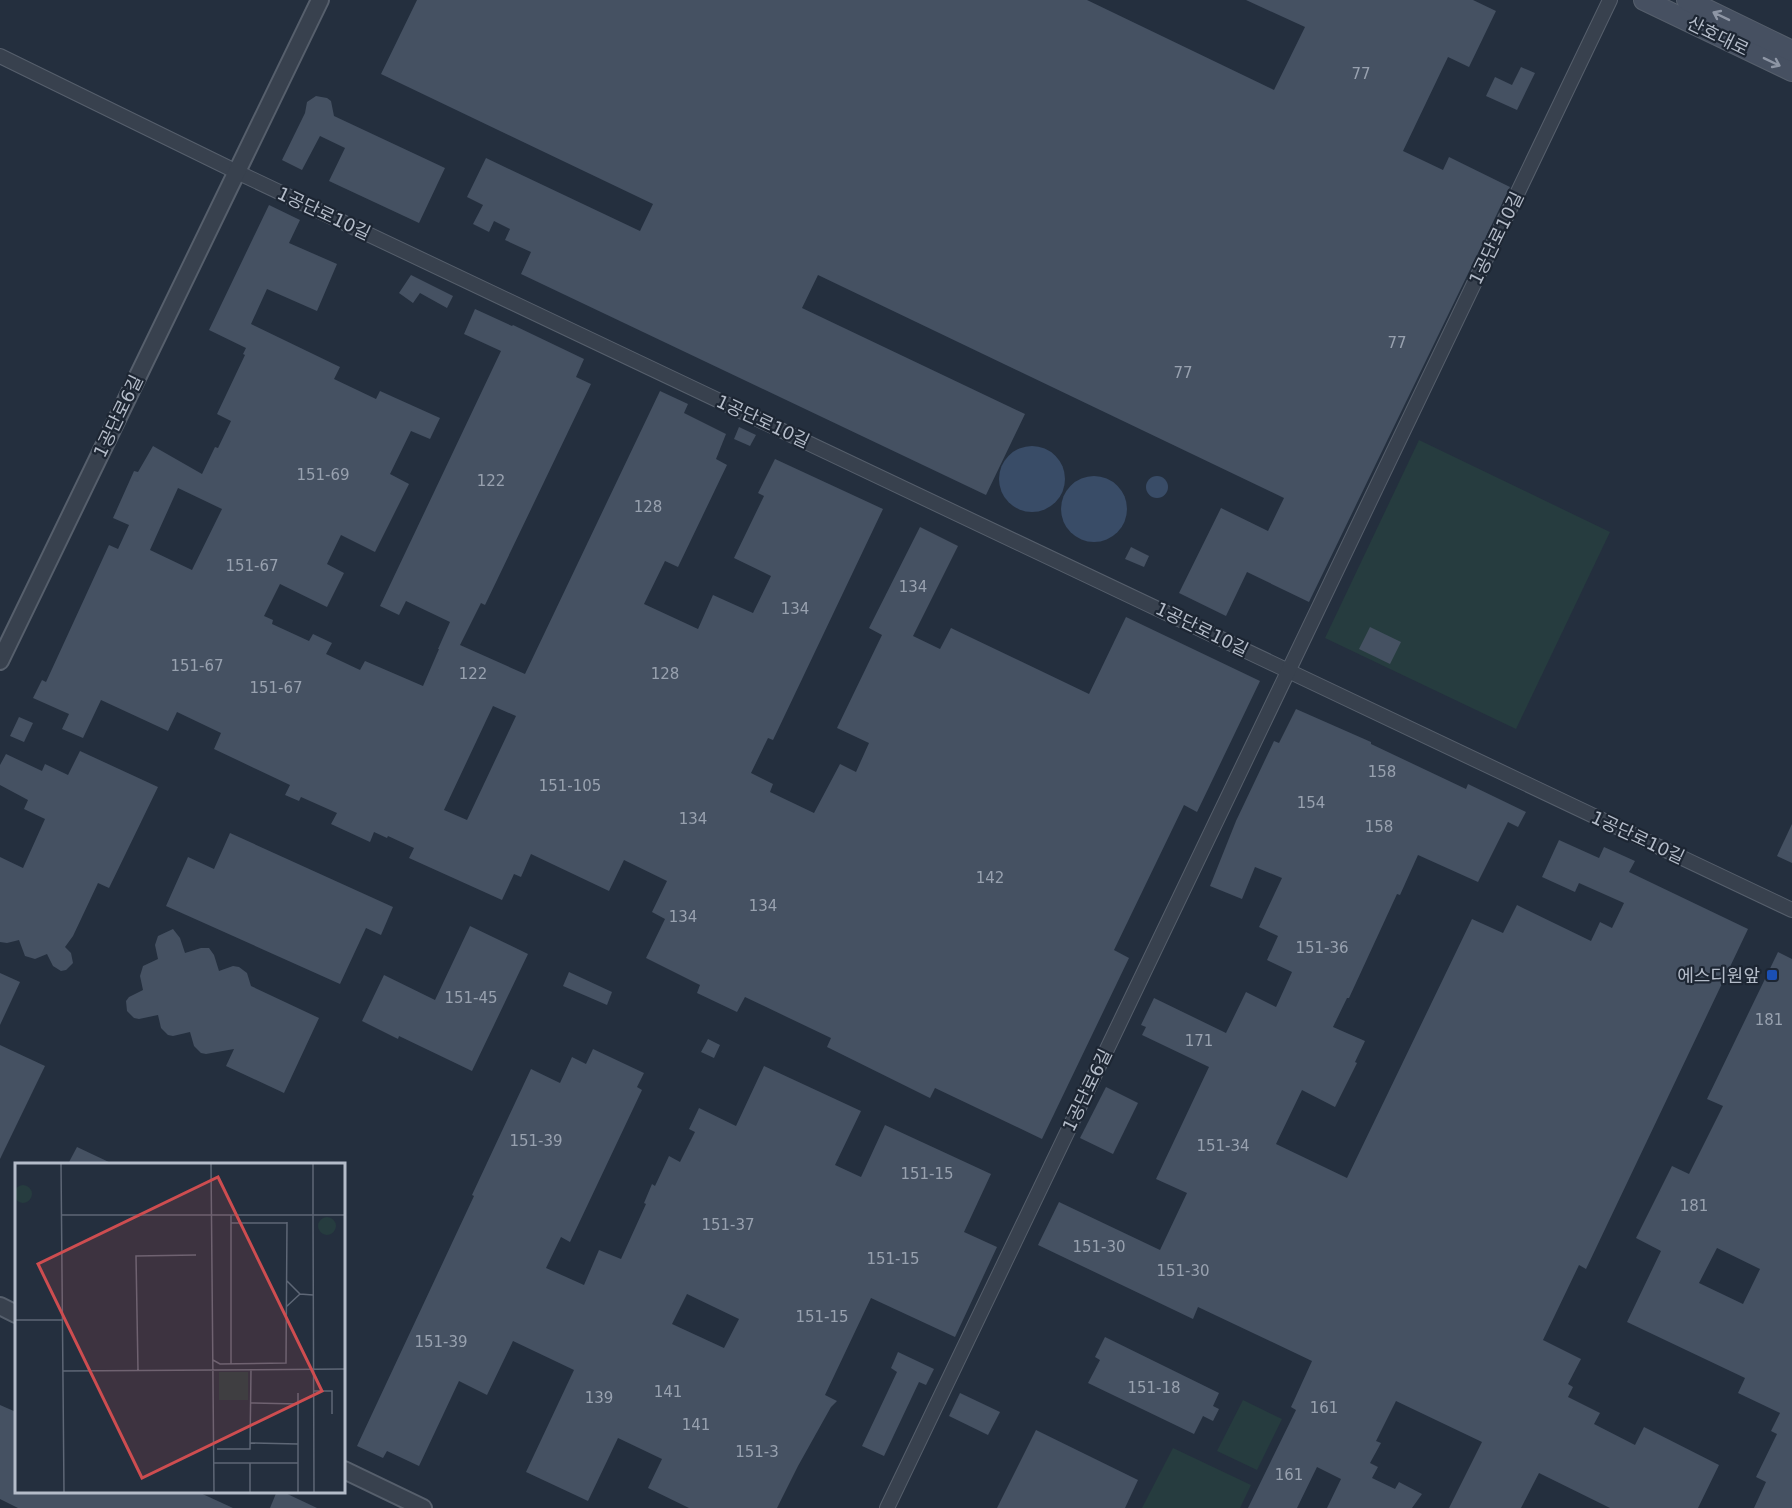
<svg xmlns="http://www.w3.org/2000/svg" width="1792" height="1508" viewBox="0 0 1792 1508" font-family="'DejaVu Sans','Noto Sans KR',sans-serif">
<rect width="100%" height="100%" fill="#242f3e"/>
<!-- green -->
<g fill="#263c3f">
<polygon points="1419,440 1610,532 1516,729 1325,638"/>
<polygon points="1243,1400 1282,1419 1257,1470 1217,1451"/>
<polygon points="1173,1448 1251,1485 1240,1508 1142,1508"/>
</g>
<!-- water -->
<g fill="#394c67">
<circle cx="1032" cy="479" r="33"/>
<circle cx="1094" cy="509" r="33"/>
<circle cx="1157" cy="487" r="11"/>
</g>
<!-- building -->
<g fill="#455162" fill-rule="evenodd">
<polygon points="417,0 1087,0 1274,90 1305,27 1246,0 1473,0 1496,11 1469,67 1448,57 1403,151 1443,170 1449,157 1510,187 1309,602 1247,572 1226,616 1179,593 1221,508 1268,531 1284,498 818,275 802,308 1025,414 986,495 521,274 531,252 505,240 510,229 494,221 489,232 473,224 483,205 467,197 486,158 640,231 653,204 381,74"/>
<polygon points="1521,67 1535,73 1517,110 1486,96 1495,77 1512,85"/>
<polygon points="316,96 327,98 331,101 334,116 445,168 419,223 329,181 345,148 320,136 302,170 282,160 305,113 307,102"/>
<path d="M269 205 300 220 289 243 337 264 317 311 267 289 251 324 340 367 334 379 376 399 380 391 440 418 430 439 411 431 390 474 409 484 375 552 341 535 327 564 344 573 327 607 280 584 264 616 273 620 272 624 309 641 313 634 332 643 326 654 360 670 365 661 423 686 439 649H438L450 622 406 601 399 615 380 606 501 351 464 334 475 309 512 326 513 325 584 359 576 377 591 384 485 605 481 603 460 645 525 674 660 391 688 404 684 413 726 434 716 459 727 465 678 567 665 561 644 604 698 629 713 595 753 613 771 576 734 558 764 496 758 493 775 459 883 509 773 740 768 738 751 773 773 784 770 792 814 813 840 764 856 772 869 743 837 728 882 635 869 628 920 527 958 546 913 636 940 649 951 628 1089 694 1126 617 1260 681 1197 812 1184 805 1114 950 1129 958 1042 1139 935 1088 930 1098 827 1047 831 1038 745 997 737 1012 697 993 700 985 646 958 665 919 652 912 667 881 624 860 609 891 531 854 521 877 514 874 502 900 409 858 414 848 388 836 387 838 374 832 370 842 331 824 337 813 301 797 299 801 285 795 290 785 214 749 221 733 177 712 168 731 101 700 83 738 62 729 69 714 33 698 42 680 46 682 109 545 118 549 129 525 113 518 134 471 138 472 153 446 202 474 215 447 218 448 231 421 217 414 245 355 243 354 246 348 209 330ZM178 488 222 509 192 570 150 550ZM493 706 516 716 467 820 444 810Z"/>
<polygon points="411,275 453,296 447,308 420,293 413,303 399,293"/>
<polygon points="739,427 756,435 750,446 734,439"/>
<polygon points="1131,547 1149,556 1144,567 1125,559"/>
<polygon points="1370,627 1401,642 1390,664 1359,649"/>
<polygon points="1296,709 1371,742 1371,744 1466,789 1468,784 1526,812 1518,827 1508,822 1478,882 1418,855 1400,895 1397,894 1349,998 1347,998 1333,1027 1365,1041 1355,1062 1357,1063 1335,1107 1302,1090 1276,1144 1347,1178 1472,919 1503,933 1517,905 1591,941 1600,922 1612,928 1624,903 1579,883 1575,892 1542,877 1559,840 1599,858 1604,847 1635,861 1629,872 1748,929 1586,1269 1579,1265 1543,1340 1581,1359 1568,1384 1573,1387 1568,1397 1600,1413 1594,1424 1635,1445 1644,1427 1719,1465 1698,1508 1610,1508 1539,1473 1521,1508 1449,1508 1482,1442 1396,1401 1376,1441 1381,1443 1370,1463 1378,1467 1372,1478 1395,1489 1399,1482 1422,1494 1412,1508 1327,1508 1341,1479 1317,1467 1297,1508 1248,1508 1296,1410 1291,1407 1312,1361 1198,1307 1193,1319 1038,1245 1059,1202 1160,1250 1187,1193 1156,1179 1209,1067 1142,1035 1146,1027 1141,1025 1154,998 1226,1033 1246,992 1276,1007 1292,972 1267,960 1278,936 1259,927 1282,878 1255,867 1242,899 1210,886 1236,821 1274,741 1279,743"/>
<polygon points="19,717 33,723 24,742 10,736"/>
<polygon points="80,751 158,787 109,888 98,883 73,936 65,947 71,953 73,963 66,970 61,971 53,966 47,954 35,959 25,956 19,940 7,943 0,942 0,857 23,868 45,819 24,809 28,800 0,785 0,765 6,754 42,771 45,764 68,775"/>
<polygon points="1792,824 1792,863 1777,856"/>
<polygon points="230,833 393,907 381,935 366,928 340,984 166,906 188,857 214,869"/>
<polygon points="470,926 528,954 472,1071 399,1036 398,1039 362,1021 384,975 435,1000"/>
<polygon points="173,929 180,938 185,953 201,948 209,948 214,955 219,971 233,966 239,967 247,973 251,986 319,1018 284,1093 226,1066 234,1049 206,1054 201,1053 194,1046 190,1032 173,1036 168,1035 161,1028 158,1015 139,1019 134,1018 127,1011 126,1001 129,997 143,990 140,976 143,966 158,959 155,945 158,936"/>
<path d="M1778 952 1792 959V1508H1754L1766 1482 1756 1477 1777 1434 1771 1431 1780 1413 1738 1393 1745 1378 1627 1322 1661 1251 1636 1238 1672 1166 1689 1174 1723 1106 1707 1099ZM1717 1248 1760 1269 1743 1304 1699 1283Z"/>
<polygon points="569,972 612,992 607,1005 563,986"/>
<polygon points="0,973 20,982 0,1025"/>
<polygon points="708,1039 720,1045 714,1058 701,1052"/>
<polygon points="0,1045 45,1066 0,1159"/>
<path d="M593 1049 644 1073 637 1087 642 1090 570 1242 561 1237 546 1268 584 1285 599 1250 621 1259 646 1204 644 1203 652 1184 655 1186 669 1156 680 1162 695 1132 689 1129 699 1108 736 1126 764 1066 861 1111 835 1165 861 1177 885 1125 991 1174 964 1232 997 1247 955 1337 871 1298 825 1395 837 1401 831 1407 798 1466 777 1508H689L648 1488 662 1459 618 1438 588 1501 526 1472 574 1370 513 1341 487 1395 459 1381 419 1466 387 1451 383 1458 357 1446 474 1196 472 1195 531 1069 560 1083 572 1057 586 1064ZM687 1294 739 1319 724 1348 672 1324Z"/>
<polygon points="1106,1087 1138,1103 1113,1154 1080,1138"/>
<polygon points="77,1147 113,1164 68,1164"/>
<polygon points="1105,1337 1219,1393 1213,1406 1219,1409 1213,1421 1203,1416 1194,1434 1088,1383 1100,1360 1095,1357"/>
<polygon points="898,1352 934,1369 926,1385 919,1382 884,1456 862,1446 897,1372 891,1368"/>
<polygon points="960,1393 1000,1412 988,1435 949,1416"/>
<polygon points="0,1405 16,1412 16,1491 196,1491 233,1508 18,1508 0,1499"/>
<polygon points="1036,1430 1138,1480 1125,1508 997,1508"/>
<polygon points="277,1491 281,1491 317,1508 270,1508"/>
</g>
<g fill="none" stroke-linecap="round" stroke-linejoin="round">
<!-- minor casing -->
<g stroke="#565f6c" stroke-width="16">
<g id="minor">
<polyline points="0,56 237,172 1792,910"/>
<polyline points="887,1508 1610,0"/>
</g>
</g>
<!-- tertiary casing -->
<g stroke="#565f6c" stroke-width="20">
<g id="tertiary">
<polyline points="0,661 320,0"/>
<polyline points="0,1306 16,1314"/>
<polyline points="344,1470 423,1508"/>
</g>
</g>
<!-- secondary casing -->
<g stroke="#565f6c" stroke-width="22">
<g id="secondary">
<polyline points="1644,0 1792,71"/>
<polyline points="1687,0 1792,51"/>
</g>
</g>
<!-- minor -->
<use href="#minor" stroke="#38414e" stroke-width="14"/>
<!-- tertiary -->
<use href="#tertiary" stroke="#38414e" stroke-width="16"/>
<!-- secondary -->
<use href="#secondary" stroke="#465061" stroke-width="20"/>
</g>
<!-- one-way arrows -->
<defs><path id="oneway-shaft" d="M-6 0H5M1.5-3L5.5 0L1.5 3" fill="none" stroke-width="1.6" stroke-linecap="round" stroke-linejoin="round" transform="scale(1.5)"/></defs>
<g stroke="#8e96a5">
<use href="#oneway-shaft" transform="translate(1721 16) rotate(-154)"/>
<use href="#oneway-shaft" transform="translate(1772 62) rotate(26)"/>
</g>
<!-- markers -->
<rect fill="#1a4fb4" stroke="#1d2633" stroke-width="2" x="1766" y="969" width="12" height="12" rx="3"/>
<g text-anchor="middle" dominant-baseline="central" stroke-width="4.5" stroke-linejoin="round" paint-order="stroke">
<!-- number labels -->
<g font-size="15" fill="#98a1af">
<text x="1361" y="74">77</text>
<text x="1397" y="343">77</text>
<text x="1183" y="373">77</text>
<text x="323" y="475">151-69</text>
<text x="491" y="481">122</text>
<text x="648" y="507">128</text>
<text x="252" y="566">151-67</text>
<text x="913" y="587">134</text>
<text x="795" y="609">134</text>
<text x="197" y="666">151-67</text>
<text x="473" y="674">122</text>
<text x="665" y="674">128</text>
<text x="276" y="688">151-67</text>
<text x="1382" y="772">158</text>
<text x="570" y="786">151-105</text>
<text x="1311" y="803">154</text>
<text x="693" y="819">134</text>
<text x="1379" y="827">158</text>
<text x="990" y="878">142</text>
<text x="763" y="906">134</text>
<text x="683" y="917">134</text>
<text x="1322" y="948">151-36</text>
<text x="471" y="998">151-45</text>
<text x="1769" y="1020">181</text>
<text x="1199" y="1041">171</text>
<text x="536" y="1141">151-39</text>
<text x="1223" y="1146">151-34</text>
<text x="927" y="1174">151-15</text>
<text x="1694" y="1206">181</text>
<text x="728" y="1225">151-37</text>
<text x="1099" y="1247">151-30</text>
<text x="893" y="1259">151-15</text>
<text x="1183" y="1271">151-30</text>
<text x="822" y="1317">151-15</text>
<text x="441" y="1342">151-39</text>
<text x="1154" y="1388">151-18</text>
<text x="668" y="1392">141</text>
<text x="599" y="1398">139</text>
<text x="1324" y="1408">161</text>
<text x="696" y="1425">141</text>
<text x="757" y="1452">151-3</text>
<text x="1289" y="1475">161</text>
</g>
<!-- street labels -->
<g font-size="18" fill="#b4bcc9" stroke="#1d2633">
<text transform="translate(1718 36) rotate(26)">산호대로</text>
<text transform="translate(324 213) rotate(25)">1공단로10길</text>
<text transform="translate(1496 238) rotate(-64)">1공단로10길</text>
<text transform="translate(118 416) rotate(-64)">1공단로6길</text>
<text transform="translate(763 421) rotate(25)">1공단로10길</text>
<text transform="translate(1202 629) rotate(26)">1공단로10길</text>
<text transform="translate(1638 837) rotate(25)">1공단로10길</text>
<text transform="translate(1087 1090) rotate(-64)">1공단로6길</text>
</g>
<!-- poi labels -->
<g font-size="18" fill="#b4bcc9" stroke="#1d2633" text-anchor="end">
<text x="1760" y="975">에스디원앞</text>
</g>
</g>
<!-- overview -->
<g transform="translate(15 1163)">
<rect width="330" height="330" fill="#242f3e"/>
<path d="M-1 31a9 9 0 1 1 18 0a9 9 0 1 1-18 0ZM303 63a9 9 0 1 1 18 0a9 9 0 1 1-18 0ZM204 209H233V237H204Z" fill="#263c3f"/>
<path fill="none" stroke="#5e6776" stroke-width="1.5" d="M46 1 49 329M196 1 199 329M46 52H298V1M216 52V201M216 60H272M272 118 285 131 298 132M271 144 285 131M0 157H47M198 197 205 201 271 200 272 59M123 207 121 93 181 92M48 208 330 206M299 228H317V251M283 230V329M236 240 283 241M235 280 283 281M202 286H235L236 206M199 300H283M235 329V300M299 329 298 52H330"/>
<path fill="#ce4d50" fill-opacity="0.15" stroke="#ce4d50" stroke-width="3" d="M203 14 307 228 127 315 23 101Z"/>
<rect width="330" height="330" fill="none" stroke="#b4bcc9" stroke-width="3"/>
</g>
</svg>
